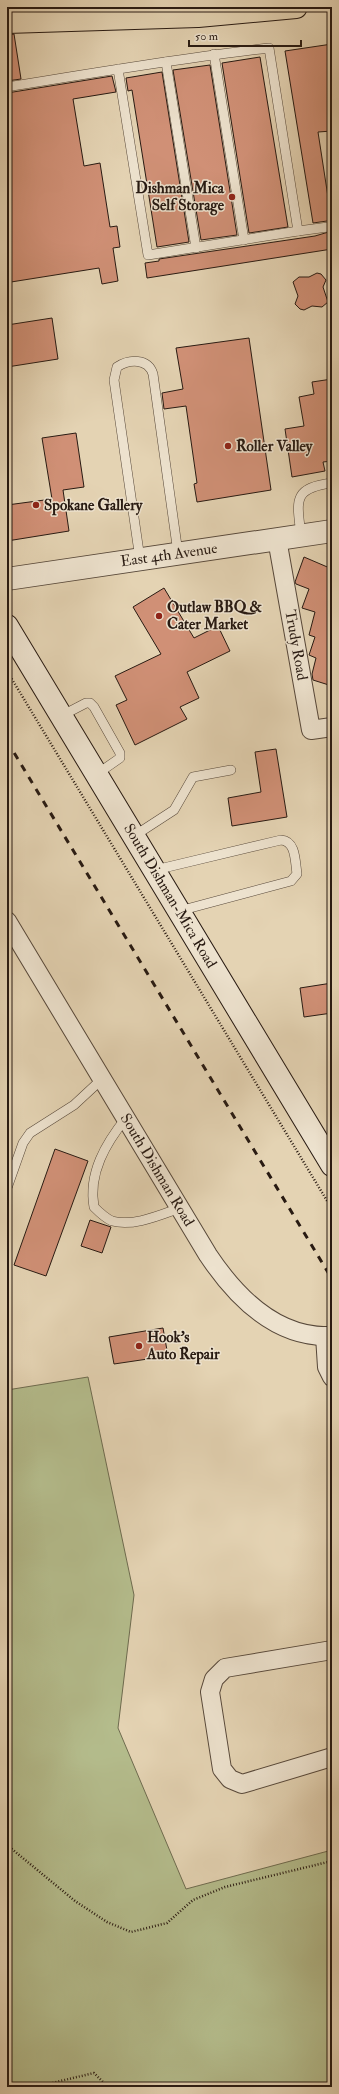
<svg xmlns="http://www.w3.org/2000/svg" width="339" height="2094" viewBox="0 0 339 2094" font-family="'IM FELL Double Pica',serif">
<rect width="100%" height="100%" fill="#e4d3b3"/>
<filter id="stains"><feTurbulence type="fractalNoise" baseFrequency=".005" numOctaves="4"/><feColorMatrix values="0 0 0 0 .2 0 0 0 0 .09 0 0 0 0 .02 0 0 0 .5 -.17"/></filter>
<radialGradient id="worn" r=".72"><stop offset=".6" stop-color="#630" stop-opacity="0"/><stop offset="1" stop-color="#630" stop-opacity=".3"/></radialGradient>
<!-- green -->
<polygon fill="#b4bc8c" stroke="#6e6b4f" points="88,1377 134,1595 118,1728 186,1889 332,1850 332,2087 7,2087 7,1390"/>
<!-- building -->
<g fill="#d09076" stroke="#281a12">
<polygon points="14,34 21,79 7,81 7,35"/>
<polygon points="332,44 332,131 318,132 332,223 327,221 313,223 285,51"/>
<polygon points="260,57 288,227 249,233 222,63"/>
<polygon points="210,65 237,235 201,240 173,70"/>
<polygon points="162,72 189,242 157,247 132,90 128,91 126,78"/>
<polygon points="112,76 116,92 73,99 84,166 100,163 110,227 117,226 120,247 113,248 118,281 102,284 99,268 11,282 7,259 7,93"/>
<polygon points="332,231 332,249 147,278 145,263 159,261 159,259 315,236"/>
<polygon points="317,273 321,274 326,280 323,287 328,302 322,307 312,306 304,310 300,309 295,304 298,296 293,282 299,277 309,277"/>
<polygon points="52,318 58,359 7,367 7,325"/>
<polygon points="249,338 271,490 197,502 194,484 197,483 186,406 164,409 162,393 183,389 176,348"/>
<polygon points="332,379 332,461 323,462 325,471 292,477 285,429 304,426 299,397 314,394 312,382"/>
<polygon points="76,433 84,487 63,490 69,531 7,541 7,505 52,499 42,438"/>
<polygon points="304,557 332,569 332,686 313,680 312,674 316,658 309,655 315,637 309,635 315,612 302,608 309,589 296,584 295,582"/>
<polygon points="164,588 194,638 218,626 230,651 187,672 199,698 180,707 187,719 135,745 116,705 127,700 115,676 161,654 133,607"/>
<polygon points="276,749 287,817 232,826 228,798 261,792 255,752"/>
<polygon points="332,983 332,1013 304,1017 300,988"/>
<polygon points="55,1149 88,1161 46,1276 14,1265"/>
<polygon points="90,1220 111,1227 102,1253 81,1246"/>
<polygon points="163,1328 168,1356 114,1364 109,1337"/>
</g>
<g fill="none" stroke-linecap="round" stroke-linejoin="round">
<!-- service casing -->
<g stroke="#57483a" stroke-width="10">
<g id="service">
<polyline points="214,54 244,240"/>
<polyline points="166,62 196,248"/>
<path d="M7 87C94 73 181 58 269 48L298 231 148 255 118 69"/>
<polyline points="298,231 328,227"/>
<path d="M301 535C297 501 292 488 332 483"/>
<path d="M140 559 114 380 117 367C129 359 148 358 153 374L178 553"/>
<polyline points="61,716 86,703 90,703 94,707 120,753 120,758 97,774"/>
<polyline points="134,836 174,810 193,777 231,770"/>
<path d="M155 870 281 840C296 841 295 861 297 874L291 881 179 911"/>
<path d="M126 1118C106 1143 88 1173 94 1207 99 1212 105 1218 112 1221 133 1227 160 1215 180 1208"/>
<polyline points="7,1188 23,1143 30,1133 74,1105 102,1079"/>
</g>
</g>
<!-- minor casing -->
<g stroke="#57483a" stroke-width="20">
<g id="minor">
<polyline points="277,539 311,730 332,727"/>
<path d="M7 921 208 1255C236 1297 277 1339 332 1336"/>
<polyline points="325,1336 327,1367 332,1377"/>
<polyline points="332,1650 225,1668 214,1679 210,1692 222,1769 230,1779 242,1784 332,1757"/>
</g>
</g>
<!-- tertiary casing -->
<g stroke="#57483a" stroke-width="24">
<polyline id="tertiary" points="7,579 332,531"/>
</g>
<!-- secondary casing -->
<g stroke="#281a12" stroke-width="24">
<polyline id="secondary" points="7,626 332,1165"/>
</g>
<!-- primary casing -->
<g stroke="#281a12" stroke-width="24">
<polyline id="primary" points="7,22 198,16 296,7"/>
</g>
<!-- path -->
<g stroke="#281a12" stroke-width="2.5" stroke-dasharray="1 2" stroke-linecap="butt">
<polyline points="7,671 332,1209"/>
<polyline points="7,1845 75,1901 107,1922 131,1932 167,1923 193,1900 225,1887 332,1861"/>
<polyline points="7,2081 21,2087"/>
<polyline points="35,2087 94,2073 108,2087"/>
</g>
<!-- service -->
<use href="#service" stroke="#ede2ce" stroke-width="9"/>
<!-- minor -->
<use href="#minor" stroke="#ede2ce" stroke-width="18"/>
<!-- tertiary -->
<use href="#tertiary" stroke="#ede2ce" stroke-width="22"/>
<!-- secondary -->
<use href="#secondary" stroke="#ede2ce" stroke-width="22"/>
<!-- primary -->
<use href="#primary" stroke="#e4d3b3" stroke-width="22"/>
<!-- rail -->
<polyline stroke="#281a12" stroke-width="3" stroke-dasharray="7 7" stroke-linecap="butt" points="7,741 332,1279"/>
</g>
<!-- markers -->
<g fill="#8f2418" stroke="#ede2ce" stroke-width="1.5">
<circle cx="232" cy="197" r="4"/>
<circle cx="228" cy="446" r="4"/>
<circle cx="36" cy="505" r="4"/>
<circle cx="159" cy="616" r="4"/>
<circle cx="139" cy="1346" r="4"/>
</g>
<g text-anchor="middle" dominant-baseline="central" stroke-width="3" stroke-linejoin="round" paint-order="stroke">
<!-- poi labels -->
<g font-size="15" font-weight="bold" fill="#281a12" stroke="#ede2ce" text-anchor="start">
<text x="224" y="188" text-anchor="end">Dishman Mica<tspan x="224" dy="17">Self Storage</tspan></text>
<text x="236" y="446">Roller Valley</text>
<text x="44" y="505">Spokane Gallery</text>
<text x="167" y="607">Outlaw BBQ &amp;<tspan x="167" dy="17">Cater Market</tspan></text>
<text x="147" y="1337">Hook's<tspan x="147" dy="17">Auto Repair</tspan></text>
</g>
<!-- street labels -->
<g font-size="15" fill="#281a12" stroke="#ede2ce">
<text transform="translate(169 555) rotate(-8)">East 4th Avenue</text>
<text transform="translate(296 645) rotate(80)">Trudy Road</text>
<text transform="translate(170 896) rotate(59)">South Dishman-Mica Road</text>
<text transform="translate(157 1170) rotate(59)">South Dishman Road</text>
</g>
</g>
<!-- margin -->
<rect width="339" height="2094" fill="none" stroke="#e4d3b3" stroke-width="24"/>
<rect x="8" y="8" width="323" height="2078" fill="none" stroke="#281a12" stroke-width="2"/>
<rect x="12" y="12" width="315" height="2070" fill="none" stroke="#281a12"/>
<!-- scale -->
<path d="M189 40v6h112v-6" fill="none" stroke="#281a12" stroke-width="2"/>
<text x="195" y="40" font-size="12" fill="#281a12" stroke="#ede2ce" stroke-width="3" paint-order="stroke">50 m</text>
<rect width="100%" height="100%" filter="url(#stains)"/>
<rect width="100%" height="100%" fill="url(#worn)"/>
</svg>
